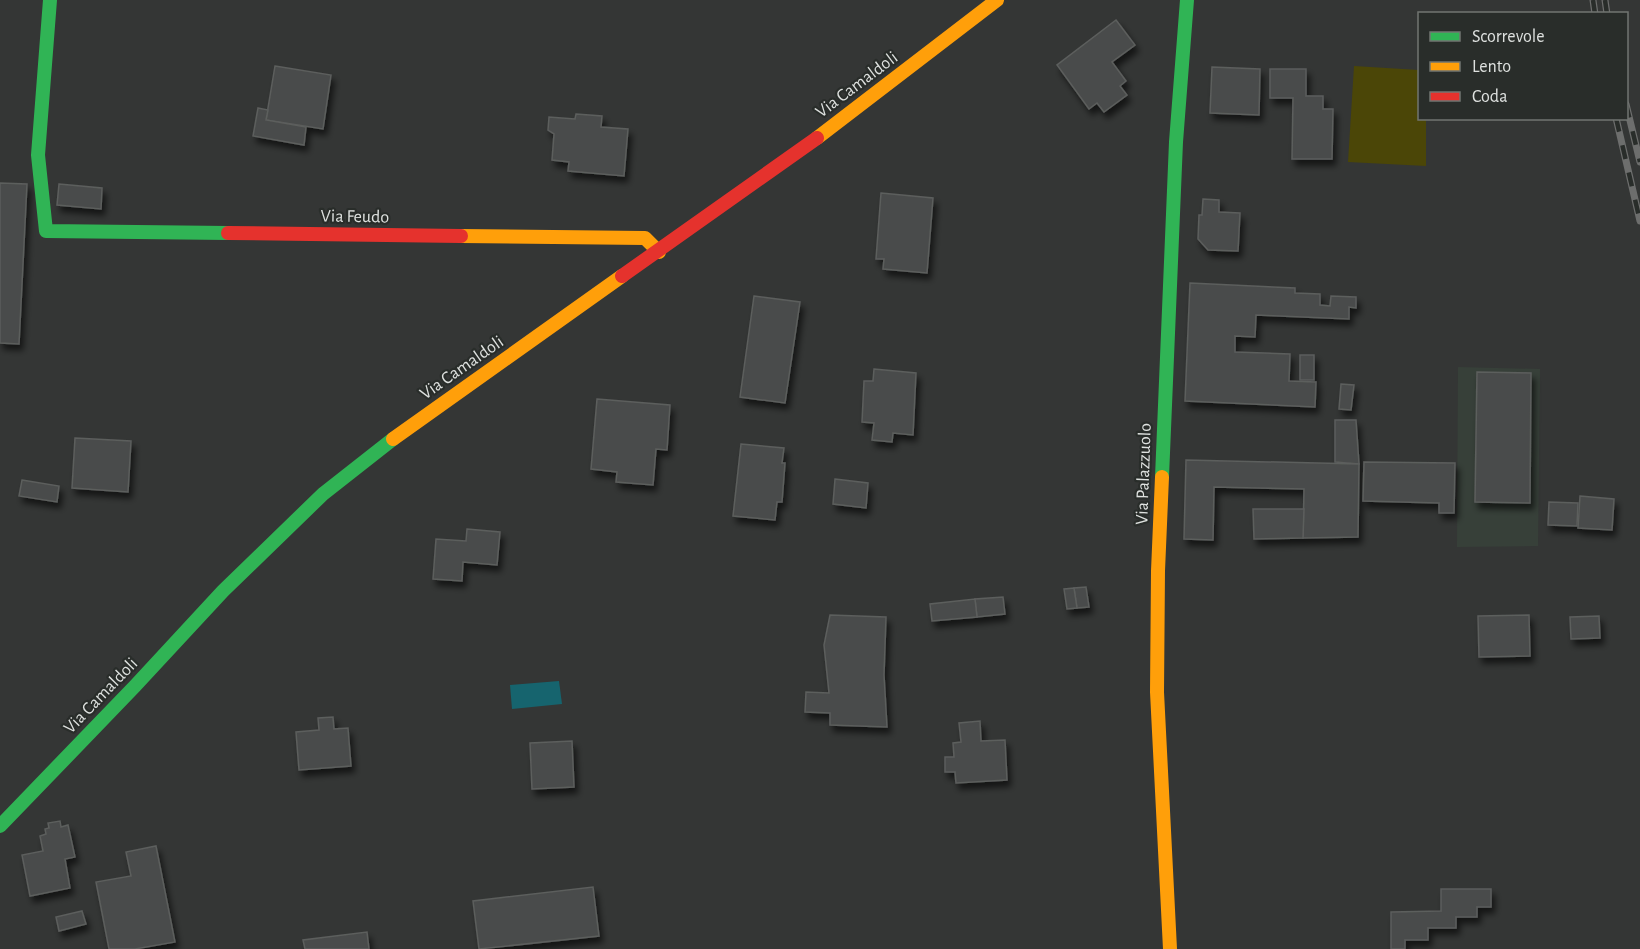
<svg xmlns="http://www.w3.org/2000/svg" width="1640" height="949" viewBox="0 0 1640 949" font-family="'Alegreya Sans',sans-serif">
<defs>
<filter id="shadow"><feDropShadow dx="3.5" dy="6" stdDeviation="3" flood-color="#0009"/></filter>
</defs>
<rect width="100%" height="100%" fill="#343635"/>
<!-- built -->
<polygon fill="#374039" points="1458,367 1540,369 1538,546 1457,547"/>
<!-- green -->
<polygon fill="#4b4607" points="1354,66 1419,70 1420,118 1426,119 1426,166 1348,162"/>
<!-- water -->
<polygon fill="#16646e" points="559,681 562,704 512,709 510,685"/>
<!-- building -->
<g fill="#4a4c4b" stroke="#5c5e5d" stroke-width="1.5" filter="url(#shadow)">
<polygon points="1116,20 1135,45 1112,62 1126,81 1120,86 1127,95 1104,112 1097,103 1089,109 1057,65"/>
<polygon points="275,66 331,75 323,129 266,120"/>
<polygon points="1212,67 1260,69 1259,115 1210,113"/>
<polygon points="1270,69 1306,69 1306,96 1323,96 1323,109 1333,109 1332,159 1292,159 1293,98 1270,98"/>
<polygon points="258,108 268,110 266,120 306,127 304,145 253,136"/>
<polygon points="576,114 602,116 601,127 628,129 624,176 568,171 569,162 552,160 554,134 548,130 549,117 575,119"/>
<polygon points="0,183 27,184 19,344 0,343"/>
<polygon points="59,184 102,188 101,209 57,205"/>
<polygon points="881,193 933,198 927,273 883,269 884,259 876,259"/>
<polygon points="1203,199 1219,200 1219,212 1240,213 1238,251 1208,250 1198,239 1199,215 1202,215"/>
<polygon points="1190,283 1295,288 1295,293 1320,294 1320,305 1330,306 1331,296 1356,297 1356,308 1349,307 1349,319 1256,315 1255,337 1235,336 1235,352 1290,354 1289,381 1316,382 1315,407 1185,401"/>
<polygon points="754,296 800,302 785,403 740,397"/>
<rect x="1300" y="355" width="14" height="25"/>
<polygon points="874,369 916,373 913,435 893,433 892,442 872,440 874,423 862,422 864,381 873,381"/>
<polygon points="1477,372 1531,373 1530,503 1475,502"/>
<polygon points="1341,384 1354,385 1351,410 1339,409"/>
<polygon points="597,399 670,405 667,450 656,449 653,485 616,482 617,472 591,469"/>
<polygon points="1335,420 1356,420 1359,464 1335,462"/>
<polygon points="75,438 131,441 128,492 72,488"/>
<polygon points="741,444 784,448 782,463 785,463 782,502 777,502 775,520 733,516"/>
<polygon points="1186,460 1359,464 1358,537 1303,538 1304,489 1214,487 1213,540 1184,539"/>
<polygon points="1364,462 1455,463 1454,513 1439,513 1439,503 1363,501"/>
<polygon points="835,479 868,483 866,508 833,504"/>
<polygon points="22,480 59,486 57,502 19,496"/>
<polygon points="1580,496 1614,499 1612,530 1578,528"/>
<polygon points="1549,502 1578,503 1577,526 1548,525"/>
<polygon points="1253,509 1304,509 1303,538 1254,539"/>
<polygon points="467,529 500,532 497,565 463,562 462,581 433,579 436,539 466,541"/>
<polygon points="1086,587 1089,607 1077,608 1074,588"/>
<polygon points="1074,588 1077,608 1067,609 1064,589"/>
<polygon points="1003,597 1005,614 977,617 975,599"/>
<polygon points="975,599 977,617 932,621 930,604"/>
<polygon points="830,615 886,617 884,675 887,727 830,725 830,713 805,712 806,692 829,693 824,645"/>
<polygon points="1529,615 1530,656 1479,657 1478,616"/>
<polygon points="1599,616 1600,638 1571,639 1570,617"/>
<polygon points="333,717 334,729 348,728 351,766 299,770 296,732 319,730 318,718"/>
<polygon points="980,721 981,741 1005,740 1007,780 956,783 955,772 945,772 945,757 954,757 953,743 961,742 959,723"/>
<polygon points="572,741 574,787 532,789 530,743"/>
<polygon points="60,821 61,827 68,825 75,857 65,859 70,888 30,896 22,855 43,851 40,836 46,834 45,829 49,828 48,823"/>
<polygon points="156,846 175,942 135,949 109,949 96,882 131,876 126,852"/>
<polygon points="593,887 599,936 479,949 473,901"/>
<polygon points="1441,889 1491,889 1491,907 1477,907 1477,917 1456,917 1456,928 1428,928 1428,940 1405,940 1405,949 1391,949 1391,912 1441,911"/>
<polygon points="82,911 86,924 59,931 56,917"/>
<polygon points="367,932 369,949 305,949 303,940"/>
</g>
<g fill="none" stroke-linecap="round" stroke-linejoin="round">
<!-- fast -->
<g stroke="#30b455" stroke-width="14">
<polyline points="50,0 38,155 46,231 228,233"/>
<polyline points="1162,477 1176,142 1187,0"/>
<polyline points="0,826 135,686 223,591 323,494 393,439"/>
</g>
<!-- slow -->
<g stroke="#ff9f0a" stroke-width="14">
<polyline points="817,138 997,0"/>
<polyline points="461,236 645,238 659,252"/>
<polyline points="393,439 622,276"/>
<polyline points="1162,477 1158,571 1157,692 1170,949"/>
</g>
<!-- jam -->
<g stroke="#e5322d" stroke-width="14">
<polyline points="228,233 461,236"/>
<polyline points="622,276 817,138"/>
</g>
<!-- rail casing -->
<g stroke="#6d6e6d" stroke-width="7">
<g id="rail">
<polyline points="1593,0 1595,14"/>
<polyline points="1605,0 1607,14"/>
<polyline points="1626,104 1640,162"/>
<polyline points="1616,118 1640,221"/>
</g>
</g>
<!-- rail -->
<use href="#rail" stroke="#292d2a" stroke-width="4.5" stroke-dasharray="14" stroke-linecap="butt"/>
</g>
<g text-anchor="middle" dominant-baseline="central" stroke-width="4.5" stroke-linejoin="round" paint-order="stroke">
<!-- street labels -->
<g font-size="18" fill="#dee1df" stroke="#292d2a">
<text transform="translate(857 85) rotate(-37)">Via Camaldoli</text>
<text transform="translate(355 217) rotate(1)">Via Feudo</text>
<text transform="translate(462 368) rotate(-35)">Via Camaldoli</text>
<text transform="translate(1144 474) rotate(-88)">Via Palazzuolo</text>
<text transform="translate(101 696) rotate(-46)">Via Camaldoli</text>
</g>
</g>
<!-- legend -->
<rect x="1418" y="12" width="210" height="108" fill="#292d2a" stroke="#717572" stroke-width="1.5"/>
<rect x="1430" y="32" width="30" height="9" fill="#30b455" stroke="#717572" stroke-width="1.5"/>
<text x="1472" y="42" font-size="18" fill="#dee1df">Scorrevole</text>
<rect x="1430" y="62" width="30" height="9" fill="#ff9f0a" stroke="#717572" stroke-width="1.5"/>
<text x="1472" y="72" font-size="18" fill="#dee1df">Lento</text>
<rect x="1430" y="92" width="30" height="9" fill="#e5322d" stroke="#717572" stroke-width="1.5"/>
<text x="1472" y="102" font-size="18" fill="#dee1df">Coda</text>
</svg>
